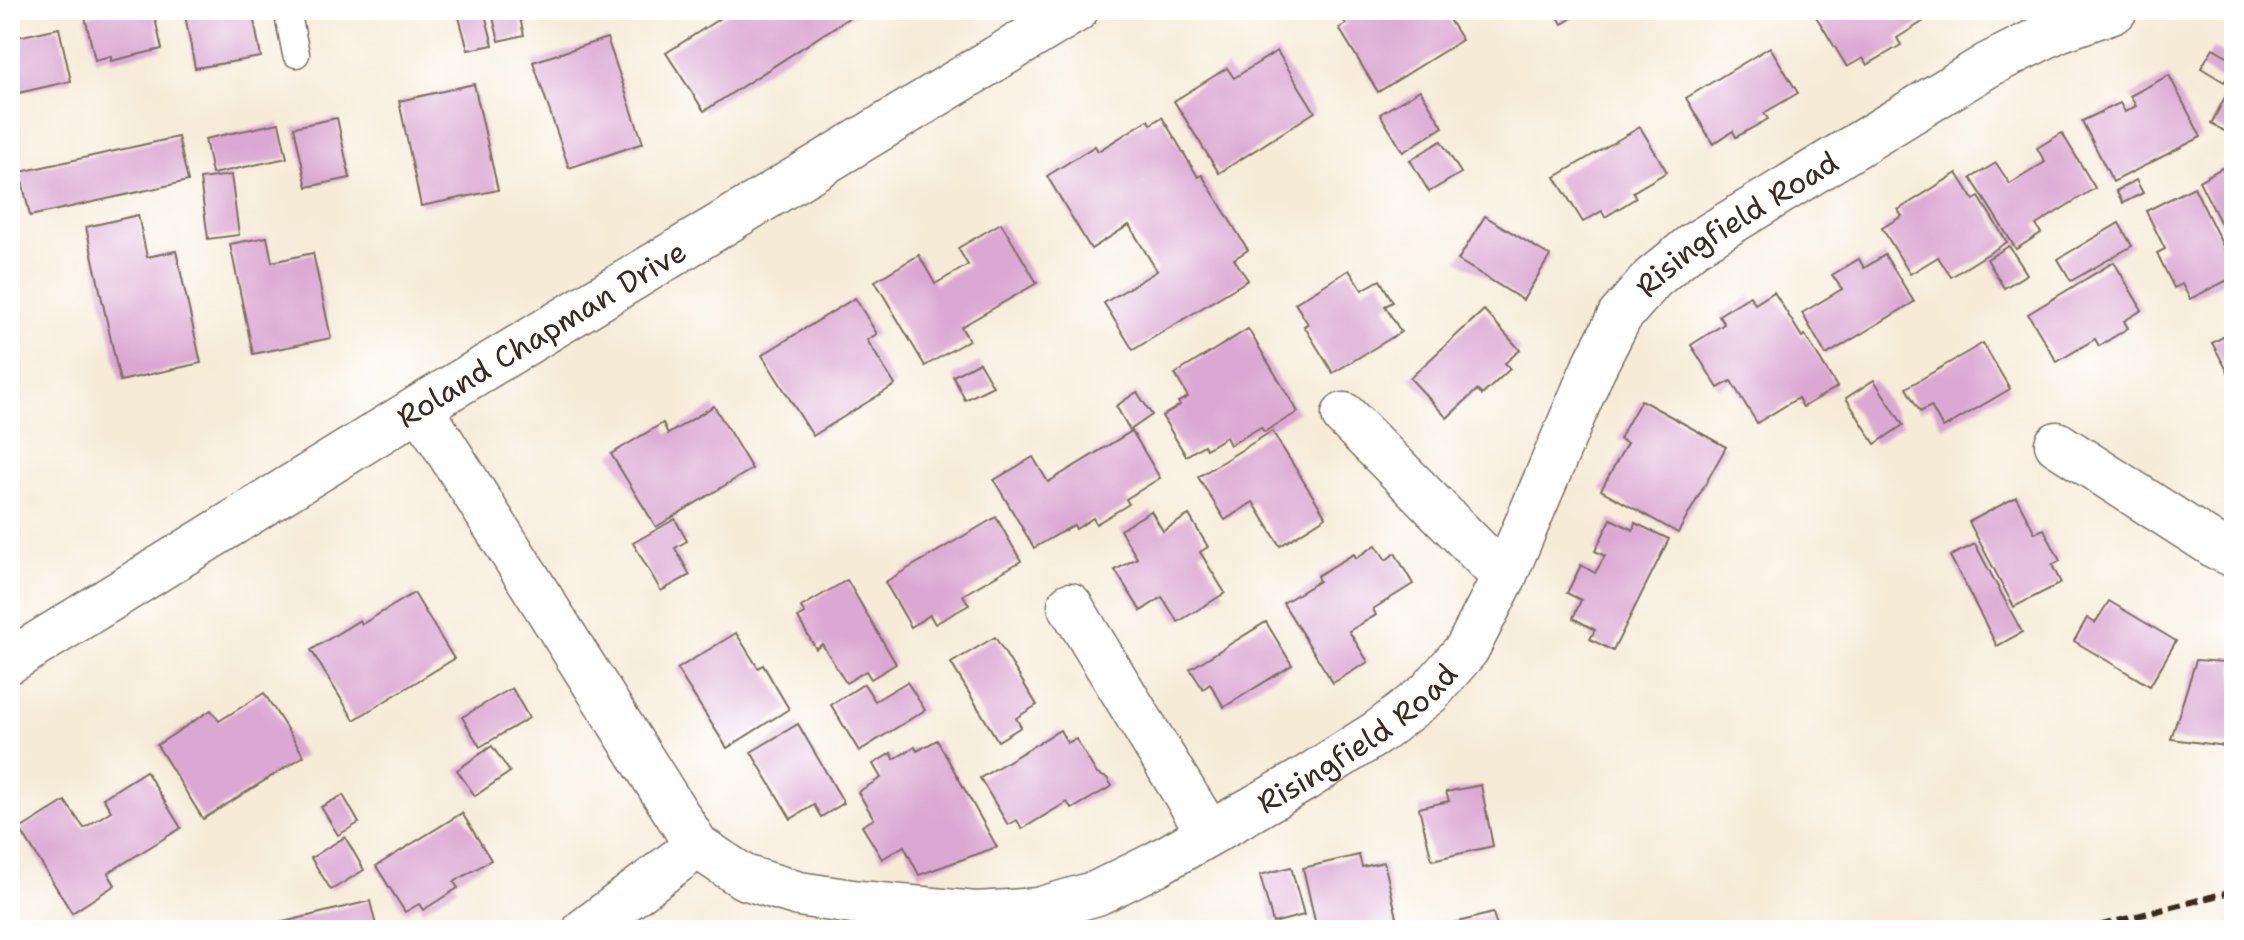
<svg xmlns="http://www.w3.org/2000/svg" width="2244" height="940" viewBox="0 0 2244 940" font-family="'Shantell Sans',sans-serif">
<rect width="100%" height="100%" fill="#fff"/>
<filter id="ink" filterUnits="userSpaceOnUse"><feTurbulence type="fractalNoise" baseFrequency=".0125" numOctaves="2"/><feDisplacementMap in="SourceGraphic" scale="16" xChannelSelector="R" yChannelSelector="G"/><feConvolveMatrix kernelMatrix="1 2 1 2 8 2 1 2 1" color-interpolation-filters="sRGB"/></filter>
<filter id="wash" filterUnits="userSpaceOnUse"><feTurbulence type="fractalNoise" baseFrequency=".006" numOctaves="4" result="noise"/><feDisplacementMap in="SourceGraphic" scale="32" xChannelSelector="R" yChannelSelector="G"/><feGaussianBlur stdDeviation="1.8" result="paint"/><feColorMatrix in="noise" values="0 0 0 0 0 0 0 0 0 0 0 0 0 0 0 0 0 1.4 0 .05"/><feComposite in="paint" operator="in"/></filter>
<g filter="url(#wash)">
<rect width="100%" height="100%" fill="#f6ebd7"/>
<g id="blocks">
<!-- building -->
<g fill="#dba8d3">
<polygon points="100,10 153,10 162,49 111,61 111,56 95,60 85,17 100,13"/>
<polygon points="184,10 252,10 261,57 195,68"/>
<polygon points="457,10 484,10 493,45 468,50"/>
<polygon points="491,10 518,10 524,35 499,41"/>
<polygon points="733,10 861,10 704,111 666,53"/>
<polygon points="1337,10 1443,10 1462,40 1378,92 1339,28 1346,24"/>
<polygon points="1554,10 1585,10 1562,24"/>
<polygon points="1812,10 1929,10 1932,16 1897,38 1901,45 1867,65 1863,58 1847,67"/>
<polygon points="59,28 71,81 10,95 10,46 14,45 13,38"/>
<polygon points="607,38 643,143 569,168 533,62"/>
<polygon points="1770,47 1798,93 1764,113 1768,119 1736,137 1733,131 1713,144 1686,98"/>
<polygon points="2213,48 2234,60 2234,67 2224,82 2201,68"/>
<polygon points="1277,51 1315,112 1219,173 1174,101 1227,68 1234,78"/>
<polygon points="2169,75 2201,137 2113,182 2082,121 2120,103 2125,112 2136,106 2130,96"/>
<polygon points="2234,80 2234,136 2211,124"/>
<polygon points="474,84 498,190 421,206 399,101"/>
<polygon points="1420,90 1443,127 1403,152 1380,114"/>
<polygon points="1162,117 1198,177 1202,175 1248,250 1234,259 1248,280 1133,350 1104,303 1157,271 1129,225 1091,249 1047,176 1095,146 1098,151 1148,120 1151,124"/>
<polygon points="337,118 350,178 307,187 294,127"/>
<polygon points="279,123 287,158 212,174 205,139"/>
<polygon points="1640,127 1667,172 1633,192 1636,198 1605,217 1602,211 1583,222 1555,177"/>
<polygon points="2062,133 2095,188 2036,225 2041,233 2016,249 1971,178 1996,163 2010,184 2045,162 2037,148"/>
<polygon points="178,137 188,181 30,216 20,172"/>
<polygon points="1441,141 1461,173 1429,192 1410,160"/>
<polygon points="2222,168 2234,191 2234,249 2199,181"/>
<polygon points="1957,173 1974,200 1979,197 2007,242 1951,277 1938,257 1910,274 1882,228 1902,216 1898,210"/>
<polygon points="231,175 239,235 208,239 200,179"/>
<polygon points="2136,180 2143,193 2123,203 2116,191"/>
<polygon points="2194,187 2234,268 2234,277 2190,299 2182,284 2174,288 2157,253 2165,249 2146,211"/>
<polygon points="138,215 147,257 176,251 201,363 120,381 86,227"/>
<polygon points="1485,216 1550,256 1523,300 1458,260"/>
<polygon points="1001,223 1037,283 961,327 969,340 925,366 875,281 919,255 935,284 968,265 958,248"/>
<polygon points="2119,223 2132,246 2071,281 2058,259"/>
<polygon points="267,237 272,262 313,253 331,338 253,354 230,244"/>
<polygon points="2009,246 2027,274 2004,288 1987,259"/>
<polygon points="1885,255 1914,302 1826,355 1802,313 1842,289 1832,275 1859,259 1864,268"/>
<polygon points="2114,262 2142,310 2124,321 2128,328 2099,346 2095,339 2057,362 2028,314"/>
<polygon points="1349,270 1362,290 1380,280 1393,302 1385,306 1401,332 1333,373 1304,326 1308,324 1295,303"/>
<polygon points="1774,292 1802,337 1805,335 1837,387 1803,407 1798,398 1757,423 1731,381 1718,388 1691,345 1724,324 1719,315 1750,296 1755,304"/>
<polygon points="855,298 877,334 867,340 895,385 813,436 762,355"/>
<polygon points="1484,310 1520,350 1505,363 1510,369 1482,395 1477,390 1447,418 1410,378"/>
<polygon points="1248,329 1298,412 1264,432 1261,427 1230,445 1226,437 1206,449 1204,445 1186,456 1162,416 1180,405 1178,402 1188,397 1175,374"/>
<polygon points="2234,331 2234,383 2212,343"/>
<polygon points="1983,343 2010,389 1943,428 1931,406 1920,412 1906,388"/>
<polygon points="979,362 993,386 965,400 953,376"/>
<polygon points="1874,380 1903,425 1875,444 1846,398"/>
<polygon points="1137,392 1152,415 1130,430 1116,406"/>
<polygon points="1641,400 1726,447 1678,533 1601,490 1627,443 1619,439"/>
<polygon points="714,406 752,469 656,527 611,454 663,423 668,434"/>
<polygon points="1132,431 1160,478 1126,499 1129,504 1096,524 1093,518 1076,529 1074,525 1034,548 994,480 1033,457 1048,482"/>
<polygon points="1272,431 1326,517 1280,546 1253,502 1225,520 1198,477"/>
<polygon points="2016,497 2035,533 2044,529 2060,561 2052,565 2061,583 2014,607 1969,522"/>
<polygon points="1151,511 1163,531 1189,515 1208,547 1200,552 1225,593 1178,622 1162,597 1141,611 1115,570 1137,558 1120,530"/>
<polygon points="996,517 1021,561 963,595 969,605 935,624 930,615 911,627 885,582"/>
<polygon points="675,519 687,541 675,548 690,575 661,591 633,543"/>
<polygon points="1611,519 1633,530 1635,523 1669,539 1613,651 1590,639 1595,630 1573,618 1581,600 1567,593 1581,565 1595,573 1605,556 1595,551"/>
<polygon points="1975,544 2022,632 1997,646 1950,556"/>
<polygon points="1376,545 1386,560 1395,553 1413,584 1373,609 1376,615 1349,631 1368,662 1333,683 1283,603 1319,581 1317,576 1354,554 1356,558"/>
<polygon points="847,580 896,664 871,679 866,671 846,683 822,644 816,649 798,618 805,614 801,607"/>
<polygon points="414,593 454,659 354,720 311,650 360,620 362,624"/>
<polygon points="2109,601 2176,641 2150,686 2074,641 2087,618 2095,623"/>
<polygon points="1266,622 1292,665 1224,707 1210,684 1203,689 1190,669"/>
<polygon points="736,633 758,668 763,665 789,709 727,748 677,669"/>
<polygon points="995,637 1037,705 1016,718 1021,727 998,741 951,663"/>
<polygon points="2225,658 2234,659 2234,747 2171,739 2196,660 2224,662"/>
<polygon points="907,682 925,710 859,751 831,705 864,684 875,701"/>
<polygon points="512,688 529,718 480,747 462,717"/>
<polygon points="264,693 304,756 203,819 157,745 211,710 219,721"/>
<polygon points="798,724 844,803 821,817 814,805 791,819 751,752"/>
<polygon points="1060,730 1067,743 1076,739 1097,774 1107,778 1112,786 1072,809 1067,802 1022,829 1017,820 1008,825 980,778"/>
<polygon points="937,740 997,847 919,875 904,846 882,859 862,826 874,819 858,792 881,778 873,764 891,753 894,759 915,747 917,751"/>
<polygon points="492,746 510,772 475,796 457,770"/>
<polygon points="146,771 181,828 108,873 115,885 72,913 20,829 65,801 84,828 111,811 103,798"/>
<polygon points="1481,785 1493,846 1432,860 1419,808 1449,801 1446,792"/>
<polygon points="343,795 359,823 338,835 321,807"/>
<polygon points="462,813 491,860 454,882 458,888 423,910 419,904 405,912 376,866"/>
<polygon points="345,837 364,870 331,890 311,858"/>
<polygon points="1359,855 1362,867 1384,862 1400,930 1317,930 1303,868"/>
<polygon points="1291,867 1304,915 1273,923 1260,875"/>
<polygon points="370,901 377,930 273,930 271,925"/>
<polygon points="1493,913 1498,930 1431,930 1430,929"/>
</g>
</g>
</g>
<g filter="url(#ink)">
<use href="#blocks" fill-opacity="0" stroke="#7c6e5f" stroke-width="2"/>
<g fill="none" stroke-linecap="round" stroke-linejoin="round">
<!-- service casing -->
<g stroke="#7c6e5f" stroke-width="29">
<polyline id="service" points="287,10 296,54"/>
</g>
<!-- minor casing -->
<g stroke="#7c6e5f" stroke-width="47">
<g id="minor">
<path id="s1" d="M420 407 697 846 744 877 799 894 859 903 976 914 1038 910 1097 893 1156 864 1303 780 1380 731 1429 693 1467 649 1504 577 1593 369 1620 316 1653 278 1692 246 1988 65 2058 30 2115 10"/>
<polyline points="1344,415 1504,577"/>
<polyline points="2057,444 2217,547 2234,555"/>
<polyline points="1070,605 1209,833"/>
<polyline points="585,930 697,846"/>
</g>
</g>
<!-- tertiary casing -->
<g stroke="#7c6e5f" stroke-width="47">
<g id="tertiary">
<path id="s2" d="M10 661 420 407 1076 10"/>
</g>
</g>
<!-- service -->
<use href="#service" stroke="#fff" stroke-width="26"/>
<!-- minor -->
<use href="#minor" stroke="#fff" stroke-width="44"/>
<!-- tertiary -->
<use href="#tertiary" stroke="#fff" stroke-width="44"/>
<!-- rail -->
<g stroke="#3b2a1e" stroke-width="6" stroke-dasharray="12 6" stroke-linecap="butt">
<polyline points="2083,930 2234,891"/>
<polyline points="2207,930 2234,922"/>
</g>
</g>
</g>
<g text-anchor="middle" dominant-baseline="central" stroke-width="7" stroke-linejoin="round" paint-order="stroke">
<!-- street labels -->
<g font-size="30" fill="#3b2a1e" stroke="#fff">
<text stroke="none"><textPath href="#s1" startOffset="1898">Risingfield Road</textPath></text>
<text stroke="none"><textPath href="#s2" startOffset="624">Roland Chapman Drive</textPath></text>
<text stroke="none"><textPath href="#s1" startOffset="1238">Risingfield Road</textPath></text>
</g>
</g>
<!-- margin -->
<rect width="2244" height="940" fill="none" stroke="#fff" stroke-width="40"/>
</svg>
